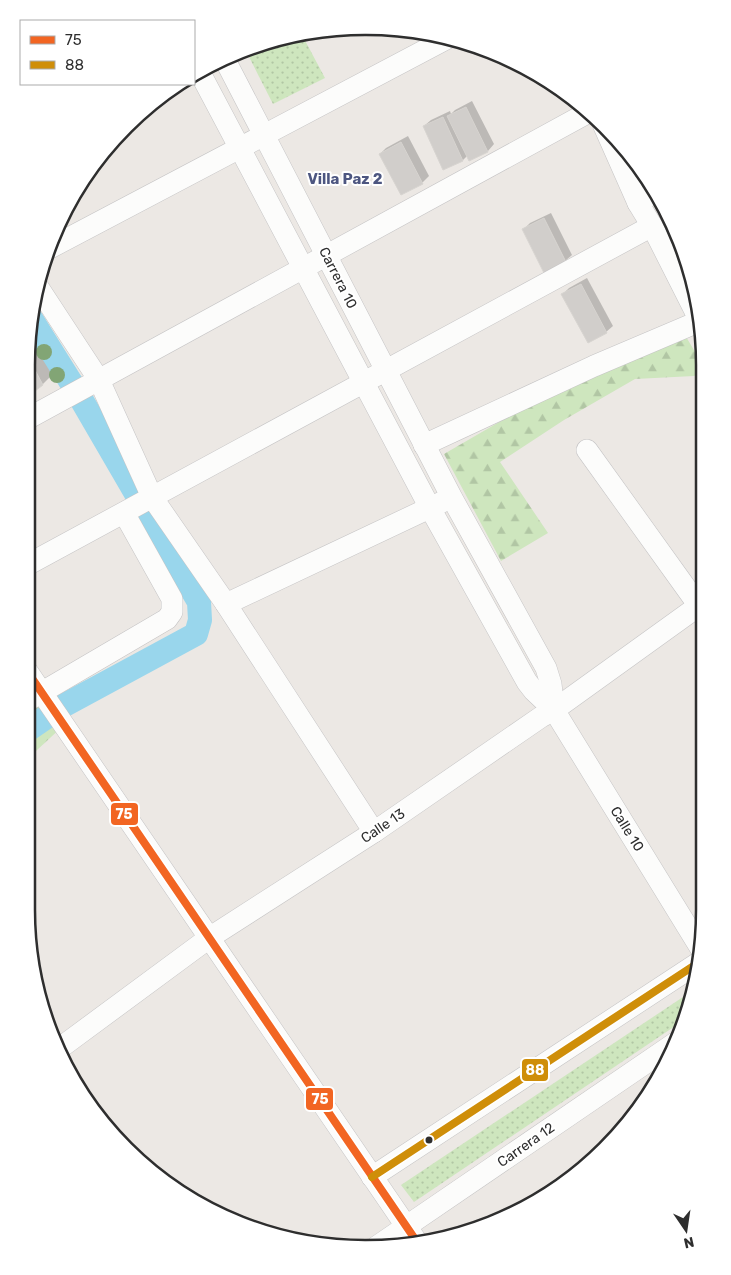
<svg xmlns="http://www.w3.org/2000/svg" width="731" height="1275" viewBox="0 0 731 1275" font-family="Rubik,sans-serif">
<defs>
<pattern id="grass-dots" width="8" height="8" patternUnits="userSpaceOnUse" patternTransform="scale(1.25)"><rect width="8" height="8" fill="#cee6be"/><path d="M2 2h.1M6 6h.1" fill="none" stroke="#b1c6a4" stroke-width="1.8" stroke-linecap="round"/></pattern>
<pattern id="forest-firs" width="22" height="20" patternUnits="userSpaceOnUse" patternTransform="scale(1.25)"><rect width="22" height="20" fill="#cee6be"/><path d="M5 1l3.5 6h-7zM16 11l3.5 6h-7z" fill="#b1c6a4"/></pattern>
</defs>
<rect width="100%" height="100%" fill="#ece8e4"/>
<!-- grass -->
<g fill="url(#grass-dots)">
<polygon points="301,33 325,78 273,104 245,49"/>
<polygon points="692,991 687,1018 414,1202 401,1185"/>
</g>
<!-- forest -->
<g fill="url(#forest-firs)">
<polygon points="682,330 704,367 704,370 694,376 635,379 564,420 500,462 548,533 501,561 444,454 572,380"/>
<polygon points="47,700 64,725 36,751 26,757 27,711"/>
</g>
<!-- shadow -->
<g fill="#0003">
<polygon points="472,101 494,144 488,151 470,160 468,155 463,160 444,168 424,126 431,120 450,111 451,114 455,110"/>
<polygon points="408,136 429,176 423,182 401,194 380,154 386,148"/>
<polygon points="551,213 572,255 565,261 524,229 530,223"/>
<polygon points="587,278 613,326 606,332 563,294 569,288"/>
<polygon points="30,330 35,333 55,372 43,384 27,395 27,343"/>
</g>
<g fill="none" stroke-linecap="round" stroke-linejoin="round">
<!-- canal -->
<polyline stroke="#99d6ec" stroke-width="24" points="26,731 61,707 196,634 200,620 199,602 77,392 32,320"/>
</g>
<!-- building -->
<g fill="#d1cecb" stroke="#d7d4d0">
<polygon points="466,107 488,152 469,161 447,116"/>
<polygon points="443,117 463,161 443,170 423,126"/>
<polygon points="401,142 423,184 401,195 379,154"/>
<polygon points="544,218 566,262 544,273 522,229"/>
<polygon points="581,284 607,333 588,343 561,294"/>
<polygon points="27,355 43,385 27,397"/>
</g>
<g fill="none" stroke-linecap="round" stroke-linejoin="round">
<!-- street casing -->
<g stroke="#c5c4c5" stroke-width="22">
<g id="street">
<polyline points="224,58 452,498 546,668 551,684 554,710"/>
<polyline points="199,71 430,508 527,682 534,691 554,710 701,949"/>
<polyline points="603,124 638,203 652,226 699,319"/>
<polyline points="638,203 656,191"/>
<polyline points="48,249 448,38"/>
<polyline points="38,287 99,380 152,497 226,604 374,832"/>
<polyline points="27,419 589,112"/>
<polyline points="424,445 594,366 700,321"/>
<polyline points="587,450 699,606"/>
<polyline points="27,565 652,226"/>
<polyline points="226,604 442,502"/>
<polyline points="27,671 417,1242"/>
<polyline points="27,701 167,619 172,612 172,599 124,513"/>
<polyline points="60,1048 209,938 374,832 541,717 554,710 704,602"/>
<polyline points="372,1177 698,963"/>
<polyline points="376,1247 675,1043"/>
</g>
</g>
<!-- street -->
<use href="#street" stroke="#fcfcfb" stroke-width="21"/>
<!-- bus-1 casing -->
<g stroke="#fff" stroke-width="11">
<polyline id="bus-1" points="27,671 417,1242"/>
</g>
<!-- bus-2 casing -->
<g stroke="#fff" stroke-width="11">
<polyline id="bus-2" points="372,1177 698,963"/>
</g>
<!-- bus-1 -->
<use href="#bus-1" stroke="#f26522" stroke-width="8"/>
<!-- bus-2 -->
<use href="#bus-2" stroke="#cf8e09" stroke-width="8"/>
</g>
<!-- trees -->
<g fill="#82a575">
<circle cx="44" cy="352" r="8"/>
<circle cx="57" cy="375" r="8"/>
</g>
<!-- markers -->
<circle fill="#2e2e2e" stroke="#fff" stroke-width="2" cx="429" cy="1140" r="4.5"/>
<g text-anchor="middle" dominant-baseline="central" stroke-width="4" stroke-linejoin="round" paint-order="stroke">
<!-- street labels -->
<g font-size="14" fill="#2e2e2e" stroke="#fff">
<text transform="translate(338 278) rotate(63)">Carrera 10</text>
<text transform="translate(383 826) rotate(-34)">Calle 13</text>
<text transform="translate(627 829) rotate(58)">Calle 10</text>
<text transform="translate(526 1145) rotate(-35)">Carrera 12</text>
</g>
<!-- neighbourhood labels -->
<g font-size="15" font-weight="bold" fill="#4d5680" stroke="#fff">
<text x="345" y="179">Villa Paz 2</text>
</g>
</g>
<!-- crop -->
<path d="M0 0H731V1275H0ZM365 35H366A330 330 0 0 1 696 365V910A330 330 0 0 1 366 1240H365A330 330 0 0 1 35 910V365A330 330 0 0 1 365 35Z" fill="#fff" fill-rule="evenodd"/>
<path fill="none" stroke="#2e2e2e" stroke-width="2.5" d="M365 35H366A330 330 0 0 1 696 365V910A330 330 0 0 1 366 1240H365A330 330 0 0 1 35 910V365A330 330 0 0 1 365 35Z"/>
<g stroke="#fff" stroke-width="2">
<rect x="110" y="802" width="29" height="24" rx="5" fill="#f26522"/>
<rect x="521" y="1058" width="28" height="24" rx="5" fill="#cf8e09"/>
<rect x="305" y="1087" width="29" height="24" rx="5" fill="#f26522"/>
</g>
<g font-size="14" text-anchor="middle" font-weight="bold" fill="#fff">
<text x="124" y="819">75</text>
<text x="535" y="1075">88</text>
<text x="320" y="1104">75</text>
</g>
<!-- legend -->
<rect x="20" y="20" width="175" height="65" fill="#ffffff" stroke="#ababab"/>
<rect x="30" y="36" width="25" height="8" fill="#f26522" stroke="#ababab"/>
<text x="65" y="45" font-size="15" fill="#2e2e2e">75</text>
<rect x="30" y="61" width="25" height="8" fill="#cf8e09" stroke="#ababab"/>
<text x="65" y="70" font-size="15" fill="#2e2e2e">88</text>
<!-- north arrow -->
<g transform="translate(686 1230) rotate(167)" stroke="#ffffff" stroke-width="4" paint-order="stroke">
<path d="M0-4L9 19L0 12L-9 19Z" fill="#2e2e2e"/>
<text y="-8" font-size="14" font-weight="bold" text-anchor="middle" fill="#2e2e2e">N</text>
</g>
</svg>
